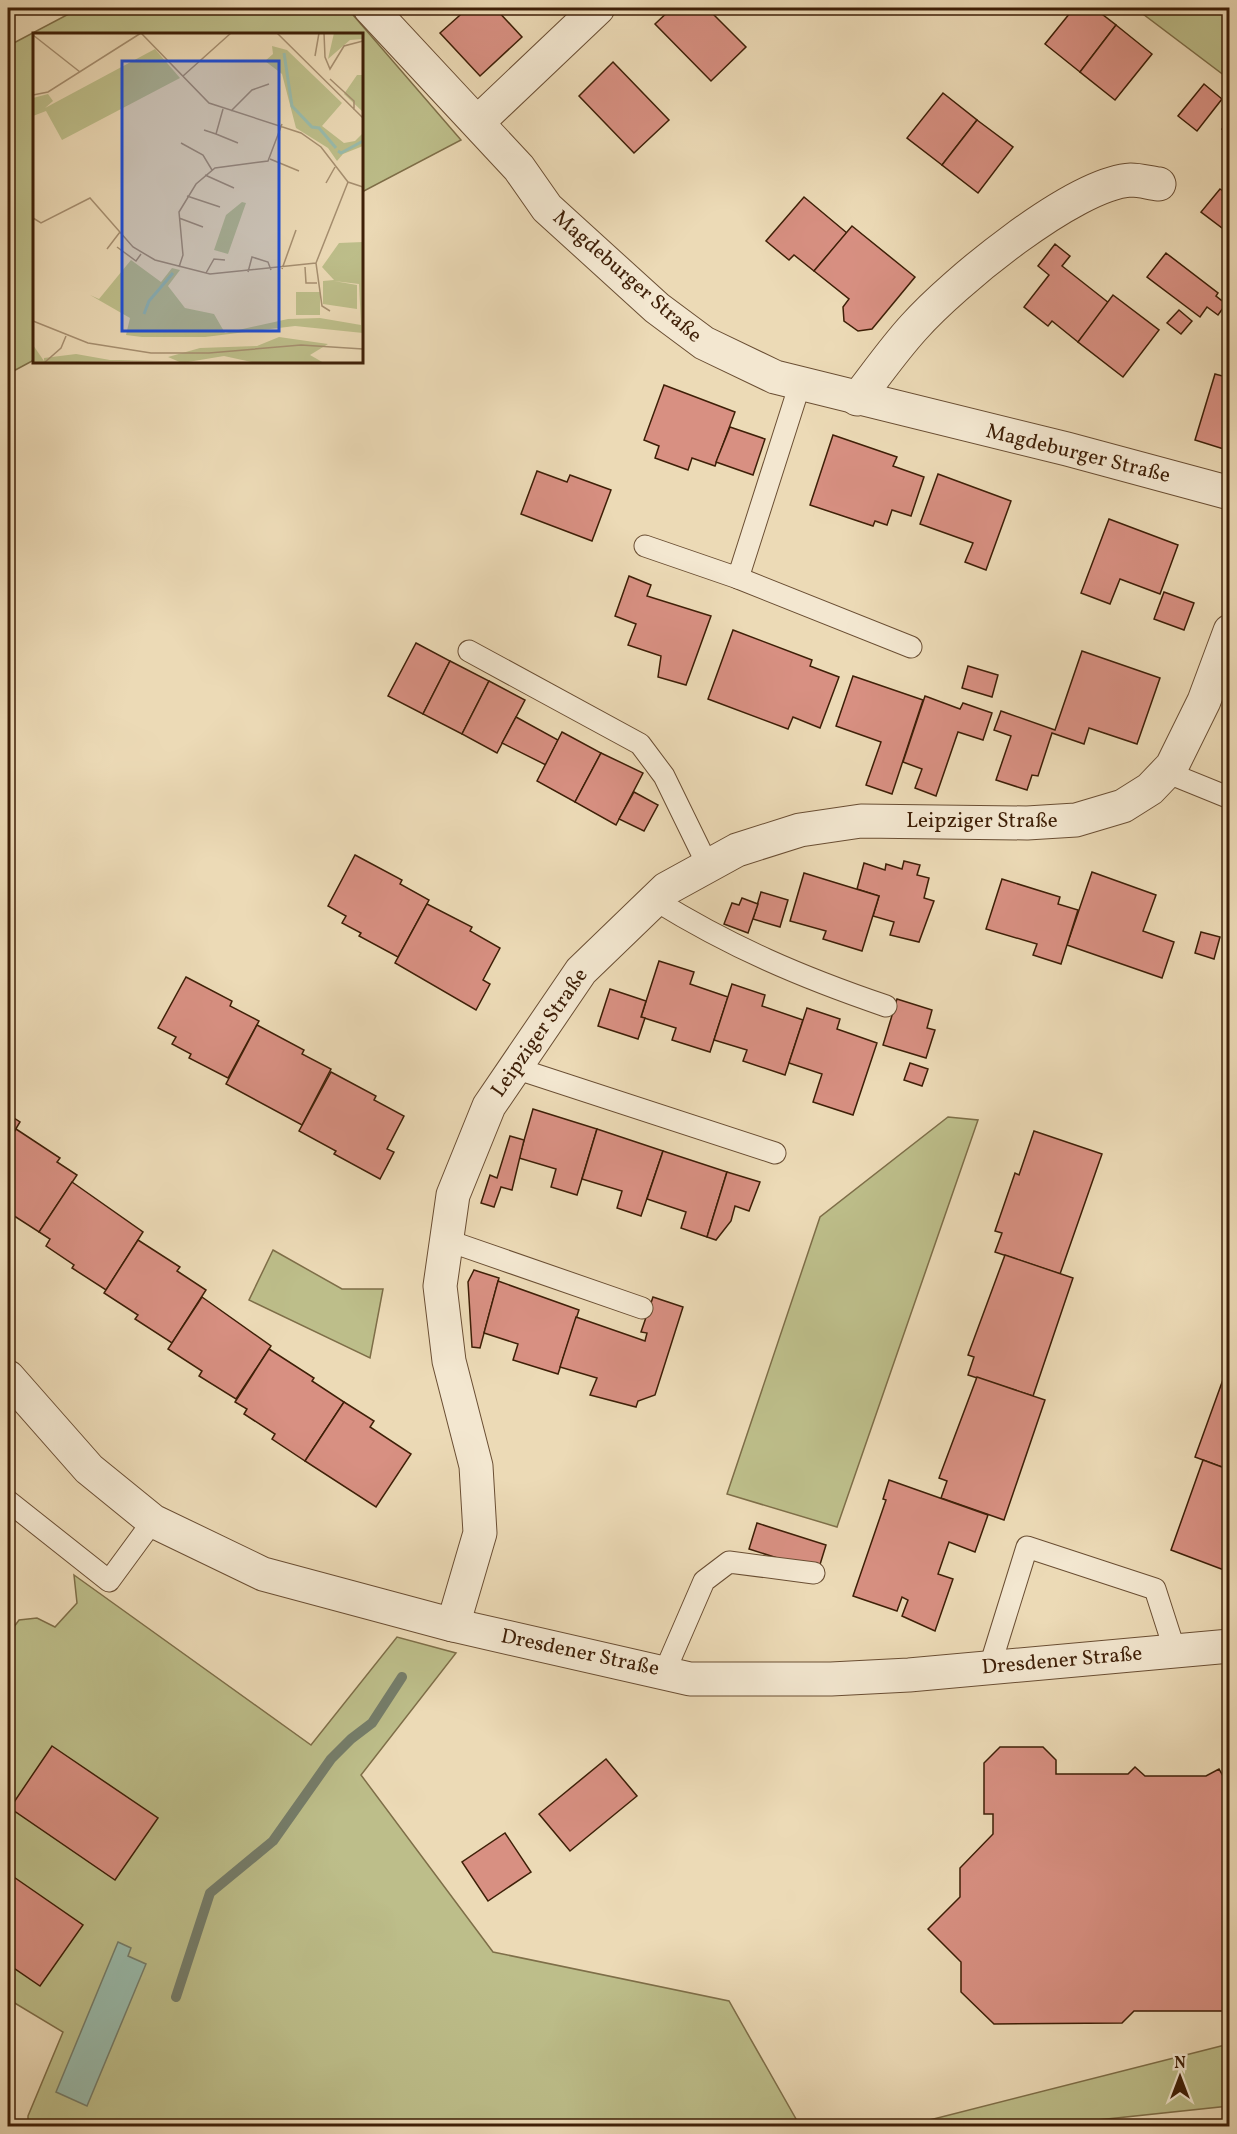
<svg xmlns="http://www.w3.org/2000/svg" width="1237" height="2134" viewBox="0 0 1237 2134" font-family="Vollkorn,serif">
<rect width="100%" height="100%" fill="#ecdab6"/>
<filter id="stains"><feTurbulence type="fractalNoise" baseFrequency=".00333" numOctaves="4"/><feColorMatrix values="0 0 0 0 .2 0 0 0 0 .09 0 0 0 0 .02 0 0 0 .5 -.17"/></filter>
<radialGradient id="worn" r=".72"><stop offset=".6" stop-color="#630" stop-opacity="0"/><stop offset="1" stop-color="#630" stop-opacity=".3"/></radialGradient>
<!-- green -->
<g fill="#bdbe8a" stroke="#7e6e48" stroke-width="1.5">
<polygon points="80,8 347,8 461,140 362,192 362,34 34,34 34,360 8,374 8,46"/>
<polygon points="1135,8 1229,8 1229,79"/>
<polygon points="948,1117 978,1120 837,1527 727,1494 820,1217"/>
<polygon points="273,1250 342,1289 383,1289 370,1358 249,1300"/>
<polygon points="74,1575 311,1745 397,1637 456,1653 361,1775 493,1952 729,2001 800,2126 28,2126 28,2116 63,2032 8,1999 8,1635 19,1620 37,1618 55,1627 77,1603"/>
<polygon points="1229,2044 1229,2106 1041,2126 906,2126"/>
</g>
<!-- water -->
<polygon fill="#99bbac" stroke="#757d6a" stroke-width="1.5" points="118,1942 131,1948 128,1956 146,1964 87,2106 56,2092"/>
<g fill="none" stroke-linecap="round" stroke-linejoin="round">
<!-- stream -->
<polyline stroke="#757d6a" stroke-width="10" points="176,1997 210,1893 273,1841 331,1759 351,1739 372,1723 402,1677"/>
</g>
<!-- building -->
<g fill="#d89082" stroke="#3e1f07" stroke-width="1.5">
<polygon points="468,8 495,8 522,37 480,76 440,33"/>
<polygon points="672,8 707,8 746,47 711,81 655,24"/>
<polygon points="1074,8 1094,8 1116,25 1080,72 1045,44"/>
<polygon points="1116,25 1152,54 1115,100 1080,72"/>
<polygon points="613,62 669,120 634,153 579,96"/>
<polygon points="1204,84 1222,99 1197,131 1178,116"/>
<polygon points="943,93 977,120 942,165 907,138"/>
<polygon points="1230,118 1230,135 1222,129"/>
<polygon points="977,120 1013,147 978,193 942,165"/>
<polygon points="1220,189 1230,196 1230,234 1201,212"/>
<polygon points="804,197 847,233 814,271 794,255 789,260 766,241"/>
<polygon points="852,226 915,277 872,329 858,331 844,321 843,307 849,299 814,271"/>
<polygon points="1055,244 1070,256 1062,266 1109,303 1078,342 1052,321 1048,326 1024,307 1049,275 1038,266"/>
<polygon points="1166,253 1218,293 1216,296 1226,304 1218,315 1207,307 1200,317 1147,277"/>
<polygon points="1113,295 1159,330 1123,377 1078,342"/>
<polygon points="1179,310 1192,321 1181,334 1167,323"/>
<polygon points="1215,374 1230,378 1230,451 1195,440"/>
<polygon points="664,385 735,412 715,466 692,458 688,470 655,458 659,446 644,440"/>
<polygon points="730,427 765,439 753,475 716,462"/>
<polygon points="833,435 897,457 893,466 924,477 911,516 892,510 887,525 875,521 873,526 810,505"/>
<polygon points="537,471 567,482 570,475 611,490 592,541 521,514"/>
<polygon points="938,474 1011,501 986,570 965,562 973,543 920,524"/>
<polygon points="1109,519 1178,545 1160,594 1120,579 1110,604 1081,593"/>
<polygon points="629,576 651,585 647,596 711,616 686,685 658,677 661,656 628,645 636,624 615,616"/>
<polygon points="1164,592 1194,603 1184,630 1154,619"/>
<polygon points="733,630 812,660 810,666 839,677 820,728 793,717 788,729 708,699"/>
<polygon points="416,643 450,661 423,714 388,696"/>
<polygon points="1082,651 1160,678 1137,744 1089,728 1084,744 1052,733 1038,776 1032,775 1027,790 996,780 1011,736 994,730 1001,711 1055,730"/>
<polygon points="450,661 489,681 462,734 423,714"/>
<polygon points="968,666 998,675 992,697 962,688"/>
<polygon points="853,676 923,700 892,794 866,785 881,742 836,726"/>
<polygon points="489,681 525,700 497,753 462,734"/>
<polygon points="925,696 960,709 963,703 992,713 983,740 958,732 936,796 915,788 922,769 903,762"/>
<polygon points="516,717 558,740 546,765 502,743"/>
<polygon points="562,732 601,753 575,802 537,781"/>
<polygon points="601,753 643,773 616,825 575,802"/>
<polygon points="634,792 658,805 644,831 619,819"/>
<polygon points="355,855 402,880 400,884 429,900 398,957 359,936 361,933 342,923 346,916 328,906"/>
<polygon points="904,861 920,865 917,875 929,878 924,898 934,901 919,942 890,935 894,922 873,916 879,896 857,889 864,863 885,870 886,864 902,869"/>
<polygon points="1092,872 1156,895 1143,931 1174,942 1162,978 1067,945"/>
<polygon points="804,873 879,896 862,951 823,939 826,931 790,921"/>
<polygon points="1002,879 1060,897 1058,904 1078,910 1061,964 1033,955 1037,944 986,929"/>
<polygon points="761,892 788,900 780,927 753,919"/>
<polygon points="742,898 758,904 748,933 724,924 732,903 739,905"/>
<polygon points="427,904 472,927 470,931 500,948 483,980 490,984 476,1010 395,963"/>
<polygon points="1201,932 1220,937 1214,959 1195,953"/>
<polygon points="659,961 694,972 690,984 728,997 710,1052 672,1040 676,1028 641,1017"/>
<polygon points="186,977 232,1001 230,1006 259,1021 228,1078 189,1058 191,1054 172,1044 176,1037 158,1028"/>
<polygon points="732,984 765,995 762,1006 803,1020 785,1075 743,1061 747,1050 714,1040"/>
<polygon points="610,989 646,1001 641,1017 645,1018 638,1039 598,1026"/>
<polygon points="897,999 932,1010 927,1028 935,1030 926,1058 883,1045"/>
<polygon points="807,1008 840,1019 837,1029 877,1043 853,1115 813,1102 822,1074 789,1063"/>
<polygon points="257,1025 304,1050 302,1054 331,1069 302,1125 226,1084"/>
<polygon points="910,1063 928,1069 922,1086 904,1080"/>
<polygon points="331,1072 376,1096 374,1100 404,1116 387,1149 394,1152 380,1179 334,1154 336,1151 299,1131"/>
<polygon points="533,1109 597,1129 577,1195 551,1187 556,1169 519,1158"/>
<polygon points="8,1114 20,1122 8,1142"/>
<polygon points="16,1129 60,1158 57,1162 77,1175 39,1232 8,1212 8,1142"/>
<polygon points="597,1129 663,1151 641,1216 617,1208 622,1191 582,1179"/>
<polygon points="1034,1131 1102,1154 1060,1274 995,1252 1002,1233 995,1231 1015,1173 1019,1175"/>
<polygon points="510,1136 524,1140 512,1190 501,1187 494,1207 481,1203 490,1175 497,1178"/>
<polygon points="663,1151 727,1172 707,1237 681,1228 686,1212 647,1199"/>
<polygon points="727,1172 760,1182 749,1211 735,1206 731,1221 716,1240 707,1237"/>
<polygon points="72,1182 143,1232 106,1290 72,1268 74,1265 46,1246 50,1239 39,1232"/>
<polygon points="138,1240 180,1267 177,1271 206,1290 172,1343 135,1319 138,1315 104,1293"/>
<polygon points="1005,1255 1073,1278 1033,1396 968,1375 974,1357 968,1355"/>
<polygon points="474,1270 499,1278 480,1348 472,1347 468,1282"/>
<polygon points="498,1281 579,1310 558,1374 513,1360 518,1344 484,1333"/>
<polygon points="202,1297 271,1346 236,1399 199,1376 202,1371 168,1349"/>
<polygon points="653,1297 683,1307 655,1395 638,1401 636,1407 590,1395 597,1378 560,1367 576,1317 645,1341 647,1333 641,1332"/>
<polygon points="269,1349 314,1378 312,1381 344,1402 305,1461 272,1439 275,1434 244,1414 247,1409 235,1402"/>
<polygon points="1229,1363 1230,1363 1230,1470 1195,1457"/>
<polygon points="977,1377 1045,1400 1004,1520 941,1498 947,1481 939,1478"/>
<polygon points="344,1402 374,1421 370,1427 411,1454 376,1507 305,1461"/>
<polygon points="1203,1460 1230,1470 1230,1554 1224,1570 1171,1550"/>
<polygon points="889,1480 988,1515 975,1552 949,1542 938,1574 953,1579 935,1631 902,1616 908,1600 902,1597 897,1611 853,1596 886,1500 883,1499"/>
<polygon points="757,1523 826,1545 818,1571 749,1549"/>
<polygon points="52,1746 158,1818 115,1880 10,1808"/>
<polygon points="1000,1747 1043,1747 1056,1760 1056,1774 1128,1774 1135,1767 1145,1776 1206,1776 1219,1769 1223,1776 1230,1776 1230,2011 1134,2011 1122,2023 994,2024 961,1992 961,1962 928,1929 960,1897 960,1868 993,1834 993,1814 984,1814 984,1763"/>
<polygon points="606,1759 637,1796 570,1851 539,1814"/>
<polygon points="505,1833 531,1872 488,1901 462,1862"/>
<polygon points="8,1873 83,1925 40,1986 8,1964"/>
</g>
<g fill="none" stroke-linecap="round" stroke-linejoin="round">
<!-- lane casing -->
<g stroke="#6a4e33" stroke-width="23">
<g id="lane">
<polyline points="645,546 738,578 800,384"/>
<polyline points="738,578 911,647"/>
<polyline points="469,651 640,744 664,776 708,866"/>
<polyline points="1166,772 1230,798"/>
<path d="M655 900C731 947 801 977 886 1006"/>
<polyline points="515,1068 775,1153"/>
<polyline points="446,1240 642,1308"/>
<polyline points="8,1501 109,1581 153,1521"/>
<polyline points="990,1666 1027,1547 1155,1589 1175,1651"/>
<polyline points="665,1671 704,1581 729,1562 814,1573"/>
</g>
</g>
<!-- street casing -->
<g stroke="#6a4e33" stroke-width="35">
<g id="street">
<polyline points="370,8 519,168 547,208 657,308 704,343 775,377 1067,449 1230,493"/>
<polyline points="478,122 598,8"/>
<path d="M857 399C876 375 893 350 914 327 952 284 1074 183 1131 180 1140 180 1150 183 1159 184"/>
<polyline points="8,1377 89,1469 153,1521 263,1574 453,1625 690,1679 831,1679 909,1675 1230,1646"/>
<polyline points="453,1625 480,1533 476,1466 449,1361 440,1286 453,1195 489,1106 581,971 666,889 737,850 800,830 861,821 1027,823 1076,820 1123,806 1150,789 1172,766 1204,701 1230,631"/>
</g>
</g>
<!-- lane -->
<use href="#lane" stroke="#f3e7d0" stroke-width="21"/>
<!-- street -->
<use href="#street" stroke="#f3e7d0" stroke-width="33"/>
</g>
<g text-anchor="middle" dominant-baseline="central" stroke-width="4.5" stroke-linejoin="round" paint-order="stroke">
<!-- street labels -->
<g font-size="21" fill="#3e1f07" stroke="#f3e7d0">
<text transform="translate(627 277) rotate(41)">Magdeburger Straße</text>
<text transform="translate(1078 454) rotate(14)">Magdeburger Straße</text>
<text x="982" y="821">Leipziger Straße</text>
<text transform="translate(540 1033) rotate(-55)">Leipziger Straße</text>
<text transform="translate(580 1653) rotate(12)">Dresdener Straße</text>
<text transform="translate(1062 1661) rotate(-5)">Dresdener Straße</text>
</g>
</g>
<!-- overview -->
<g transform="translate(33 33)">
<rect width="330" height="330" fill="#ecdab6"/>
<path d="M301 0H330V6L317 7 295 26ZM239 13 254 17 309 70 289 93 311 110 322 108 330 100V113L310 121 304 128 295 115 263 95 249 41 232 28 240 21ZM122 16 147 45 29 107 13 78 0 83V65L15 61 20 68 12 75ZM324 42H330V79L311 61ZM209 169 213 170 195 221 181 217 193 182ZM330 209V300L262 293 172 304H109L93 302 97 285 57 262 66 266 98 227 128 249 139 235 147 237 135 253 152 275 181 281 192 300 255 286 287 285 328 292 326 251 301 248 324 252V276L290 271V248L301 247 289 234 306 210ZM263 259H287V282H263ZM246 304 295 311 277 322 291 330H223L191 323 149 330 135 324 167 315 224 313ZM0 312 11 328V325L43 321 77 327H129L0 330Z" fill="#bdbe8a"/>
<path fill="none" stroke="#99bbac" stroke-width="3" d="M251 20 259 73 279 94 286 95 303 115M305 118 308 120 330 108M111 281 116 268 140 240"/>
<path fill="none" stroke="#a68f70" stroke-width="1.5" d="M108 0 176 70 268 100 288 114 315 149 330 154M244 0 330 85M291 0 292 24 297 36 311 13 330 8M0 2 47 39M282 23 286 0M150 43 198 0M297 46 321 68V77M0 62 15 59 108 0M198 78 219 57 236 51M171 97 183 101 190 76M183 101 205 110M148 110 170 122 179 137M237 126 266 138M172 142 201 155M293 150 302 134M154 163 187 174M0 185 8 190 57 165 100 214 122 227 177 241 283 230M146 185 170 194M84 214 103 228 108 221M74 216 87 199M146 234 150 222 146 179 163 151 182 135 235 128 249 91M272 234 273 250H284M249 236 263 197M215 239 219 224 235 229 238 237M173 240 181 226 192 227M297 278 289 273 283 230 315 149M0 288 55 310 118 320H176L268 312 330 316M11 330 28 315 33 303"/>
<path fill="#1d4ed8" fill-opacity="0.15" stroke="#1d4ed8" stroke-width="3" d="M89 28H246V298H89Z"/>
<rect width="330" height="330" fill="none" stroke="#3e1f07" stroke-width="3"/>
</g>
<!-- margin -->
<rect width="1237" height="2134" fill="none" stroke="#ecdab6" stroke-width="30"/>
<rect x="9" y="9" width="1219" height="2116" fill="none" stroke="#3e1f07" stroke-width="3"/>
<rect x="15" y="15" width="1207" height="2104" fill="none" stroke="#3e1f07" stroke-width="1.5"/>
<!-- north arrow -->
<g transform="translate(1180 2077)" stroke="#f3e7d0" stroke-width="4.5" paint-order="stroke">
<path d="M0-4.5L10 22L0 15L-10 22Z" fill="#3e1f07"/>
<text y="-9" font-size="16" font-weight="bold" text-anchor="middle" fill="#3e1f07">N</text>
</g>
<rect width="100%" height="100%" filter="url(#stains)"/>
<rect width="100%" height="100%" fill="url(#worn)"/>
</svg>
